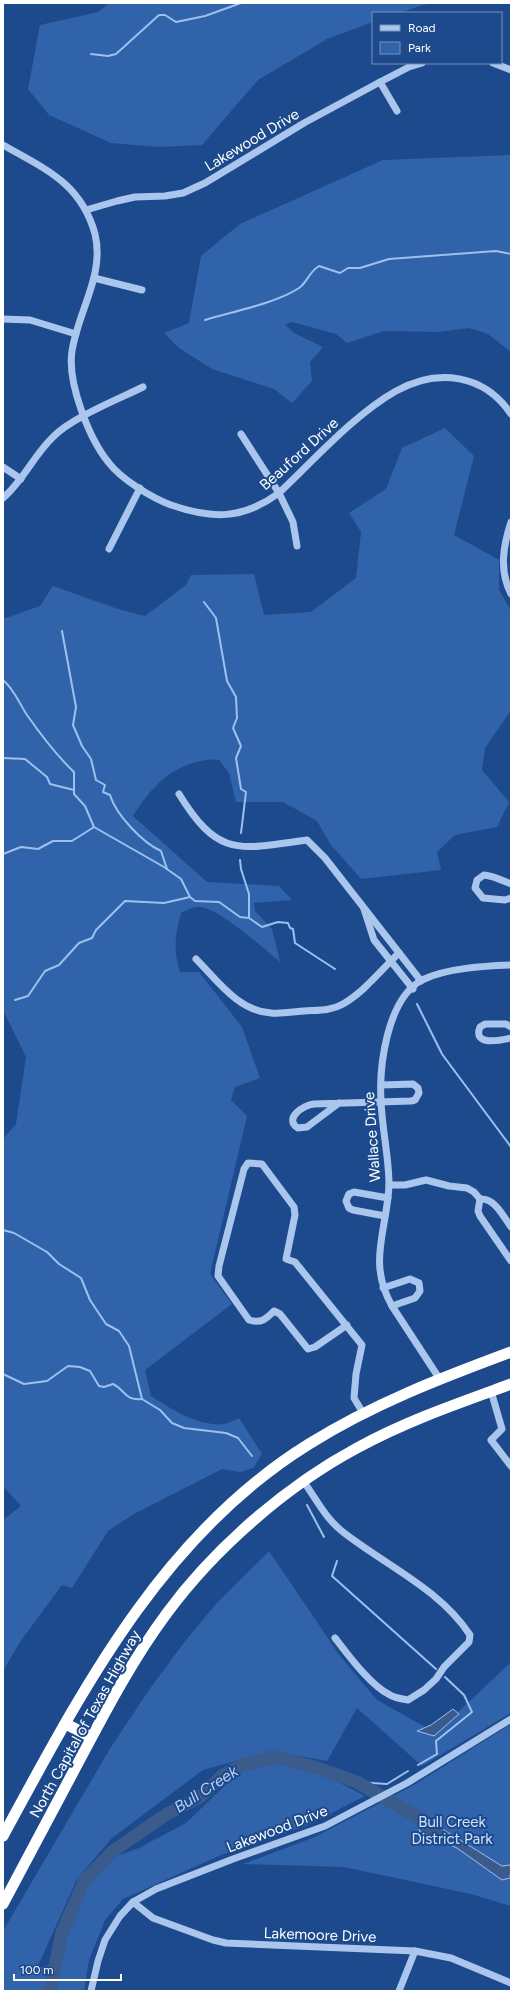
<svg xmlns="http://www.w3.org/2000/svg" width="514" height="1994" viewBox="0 0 514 1994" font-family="Figtree,sans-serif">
<rect width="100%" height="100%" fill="#1d4a8d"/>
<!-- green -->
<g fill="#3163aa">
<polygon points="109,3 439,3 422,5 400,13 373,13 373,22 327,39 258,80 202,145 160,147 111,143 49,115 28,89 40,25 98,12"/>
<polygon points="511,155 511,352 488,334 469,328 439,332 384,331 347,343 336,334 292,322 285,325 294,333 323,347 310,362 312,381 292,403 274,389 212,369 179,348 164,333 189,323 201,256 240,224 383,160"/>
<path d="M445 428 474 456 454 535 499 560V590L511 611V710L485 748 482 770 509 802 497 827 455 835 437 852 441 870 361 879 331 845 317 821 283 802H236L229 773 219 760C211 759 205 760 197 762 167 769 149 791 133 816L207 882 279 886 292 900 254 903 255 911 272 929 280 962C265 949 219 909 201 907 193 907 188 909 181 913 175 934 173 951 180 972H199L242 1027 260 1078 235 1087 231 1100 247 1116 210 1274 232 1304 145 1370 151 1396C171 1409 199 1427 224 1424 229 1423 235 1420 239 1418L262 1454 253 1468 240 1472 222 1469 134 1514 108 1531 72 1588 62 1585 20 1642 3 1671V1520L21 1506 3 1486V1139L16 1124 26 1057 3 1010V619L40 606 53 586 118 609 145 616 186 585 191 575 254 574 264 615 311 612 356 578 361 532 349 513 386 489 402 448Z"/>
<polygon points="269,1551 340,1656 377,1700 436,1733 511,1662 511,1713 422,1766 357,1708 327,1761 271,1751 203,1770 112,1838 77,1879 37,1968 61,1962 65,1930 86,1887 108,1859 139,1848 186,1823 241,1770 279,1759 340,1783 365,1796 308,1825 221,1855 123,1899 105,1920 89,1960 84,1991 3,1991 3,1931 111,1747 151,1687 186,1640 216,1604"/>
<polygon points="511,1724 511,1906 471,1894 344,1867 243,1864 315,1837 414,1785"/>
</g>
<!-- water -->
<g fill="#3b5b8c" stroke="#9ec0ee">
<polygon points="453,1709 459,1714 434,1736 417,1731 431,1725"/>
<polygon points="423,1817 502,1866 511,1865 510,1878 502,1880 457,1848 419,1831"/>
</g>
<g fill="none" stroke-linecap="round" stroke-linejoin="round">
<!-- stream -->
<g stroke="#9ec0ee" stroke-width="2">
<polyline points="91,54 108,56 116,54 159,15 165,15 176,22 205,16 241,3"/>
<path d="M205 320C231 312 277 303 299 288 307 283 308 273 319 266L340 273 348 268H360L389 259 496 251 511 254"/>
<polyline points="204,602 216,618 227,681 236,697 237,718 233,728 241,746 236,758 241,789 246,792 241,833"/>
<path d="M62 631 76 707 73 725 82 746 91 759 96 780 105 785 103 792 110 795C116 815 143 843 161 851L167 869"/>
<path d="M3 680C14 689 19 703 27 715 41 735 56 755 74 772V794L85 806 94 827 164 867 181 879 190 897 195 901 219 902 240 917 249 918 262 927 278 922 288 923 290 928 293 929 295 943 335 969"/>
<polyline points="3,758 25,759 47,777 50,784 74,790"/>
<polyline points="3,854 21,847 38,849 53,841 72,841 94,827"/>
<polyline points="240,860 241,869 249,894 249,918"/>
<polyline points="15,1000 28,996 45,971 59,965 79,943 92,938 96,930 125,901 164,903 190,897"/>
<polyline points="417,1004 442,1054 511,1147"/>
<polyline points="3,1230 14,1233 47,1252 59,1264 81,1278 90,1300 106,1324 119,1331 129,1346 142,1399 160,1410 172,1423 184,1428 226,1433 238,1438 252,1456"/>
<path d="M3 1374 24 1384 47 1381 68 1366 80 1367 90 1371 99 1386 104 1387 113 1384C126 1390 124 1401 142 1399"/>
<polyline points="307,1505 324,1537"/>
<polyline points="337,1561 332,1576 436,1669"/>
<polyline points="418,1765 437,1754 436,1741 472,1712 464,1695 445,1677"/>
<polyline points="357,1782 387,1784 408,1771"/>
</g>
<!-- river -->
<polyline stroke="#3b5b8c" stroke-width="13" points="50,1991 62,1932 85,1880 113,1851 167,1814 200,1797 223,1775 242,1765 274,1757 315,1767 357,1782 437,1828"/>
<!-- minor -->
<g stroke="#abc6ed" stroke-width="7">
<polyline points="493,63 511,70"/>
<polyline points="380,82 397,111"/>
<path d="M3 145C45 169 81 183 95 234 105 275 78 311 72 351 67 382 89 439 109 463 121 479 152 498 171 505 212 519 242 520 279 493 314 460 355 414 396 391 438 368 484 374 511 414"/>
<polyline points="86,210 117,201 135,197 165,196 183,193 205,183 304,123 380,82 409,67 422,63"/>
<polyline points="94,278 142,290"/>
<polyline points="3,319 30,320 76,334"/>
<polyline points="241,434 279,493 293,522 297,546"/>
<polyline points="3,467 21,479"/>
<path d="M3 498C23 481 34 455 53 437 71 418 119 399 143 387"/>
<path d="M511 522C503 546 499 571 511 594"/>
<polyline points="109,549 140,488"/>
<path d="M179 794C219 859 239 849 307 840L325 858 421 981"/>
<path d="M511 884C501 880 494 876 484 875L477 880 475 888 483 898 505 900 511 898"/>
<polyline points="364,909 374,940 413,989"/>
<path d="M196 959C217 980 238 1011 271 1013 281 1014 293 1012 304 1011 317 1010 331 1011 343 1004 364 992 381 970 399 953"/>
<path d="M511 1027 506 1024H485L480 1027C472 1047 502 1040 511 1038"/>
<path d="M339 1103 307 1127 298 1128C283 1119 303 1105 314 1104L411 1101 415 1100 419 1093 418 1088 413 1084 381 1085"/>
<polyline points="389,1185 405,1185 426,1180 449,1186 467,1188 474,1192 480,1199 478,1211 480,1216 511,1261"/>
<path d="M480 1199C495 1198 503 1216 511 1227"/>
<polyline points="385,1216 353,1210 349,1208 346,1201 349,1194 354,1192 388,1198"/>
<polyline points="383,1288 410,1279 419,1283 420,1291 415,1298 392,1306"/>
<path d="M347 1325 315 1347 308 1349 280 1314 274 1311C266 1319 261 1324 249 1320L218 1276 219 1266 244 1169 248 1163 262 1164 294 1207 295 1215 286 1259 295 1262 362 1345 356 1374 354 1398 363 1413"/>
<path d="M439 1378 392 1306C367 1262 387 1231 389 1185 389 1157 382 1129 381 1101 379 1066 387 999 422 980 446 968 485 966 511 965"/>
<polyline points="491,1391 502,1429 491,1440 511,1466"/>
<path d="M304 1482C316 1499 326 1519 343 1532 385 1565 440 1589 470 1635L469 1642 444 1667 436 1679 424 1690 408 1700C402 1699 395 1698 390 1695 371 1686 348 1655 335 1638"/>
<polyline points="133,1902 153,1918 213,1940 226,1943 415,1951 451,1958 511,1983"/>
<polyline points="91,1991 98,1961 105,1940 120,1916 133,1902 156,1889 233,1859 325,1826 407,1783 511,1719"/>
<polyline points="399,1991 415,1951"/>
</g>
<!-- highway -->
<g stroke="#fff" stroke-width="11">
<polyline points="66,1724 91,1737"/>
<path d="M3 1836C83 1689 162 1535 309 1444 373 1404 441 1378 511 1352"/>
<path d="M3 1904C28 1857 53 1810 78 1763 105 1712 132 1660 167 1613 214 1549 286 1486 357 1448 406 1421 459 1403 511 1384"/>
</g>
</g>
<g text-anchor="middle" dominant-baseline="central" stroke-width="4" stroke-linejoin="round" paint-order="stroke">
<!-- street labels -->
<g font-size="15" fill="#fff" stroke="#1d4a8d">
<text transform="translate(252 140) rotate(-31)">Lakewood Drive</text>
<text transform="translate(299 454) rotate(-42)">Beauford Drive</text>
<text transform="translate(372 1137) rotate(-94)">Wallace Drive</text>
<text transform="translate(85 1724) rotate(-61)">North Capital of Texas Highway</text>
<text transform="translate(277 1829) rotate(-21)">Lakewood Drive</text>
<text transform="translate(320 1935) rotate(2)">Lakemoore Drive</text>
</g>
<!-- park labels -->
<g font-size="15" fill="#d0e1f9" stroke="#1d4a8d">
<text x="452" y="1822">Bull Creek<tspan x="452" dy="17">District Park</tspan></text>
</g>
<!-- water labels -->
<g font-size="16" font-style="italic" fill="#b7d0f4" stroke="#1d4a8d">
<text transform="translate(206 1789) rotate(-33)">Bull Creek</text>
</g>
</g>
<!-- border -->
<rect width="514" height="1994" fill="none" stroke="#ffffff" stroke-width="8"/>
<!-- legend -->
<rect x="372" y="12" width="130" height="52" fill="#1d4a8d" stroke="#7792bb"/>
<rect x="380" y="25" width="20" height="6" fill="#abc6ed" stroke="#7792bb"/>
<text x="408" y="32" font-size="12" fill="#ffffff">Road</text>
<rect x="380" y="42" width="20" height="12" fill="#3163aa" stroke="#7792bb"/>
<text x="408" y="52" font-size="12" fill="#ffffff">Park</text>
<!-- scale -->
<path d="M14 1974v6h107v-6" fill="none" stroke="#ffffff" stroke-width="2"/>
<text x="20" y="1974" font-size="12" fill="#ffffff" stroke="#1d4a8d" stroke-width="3" paint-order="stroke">100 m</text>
</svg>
